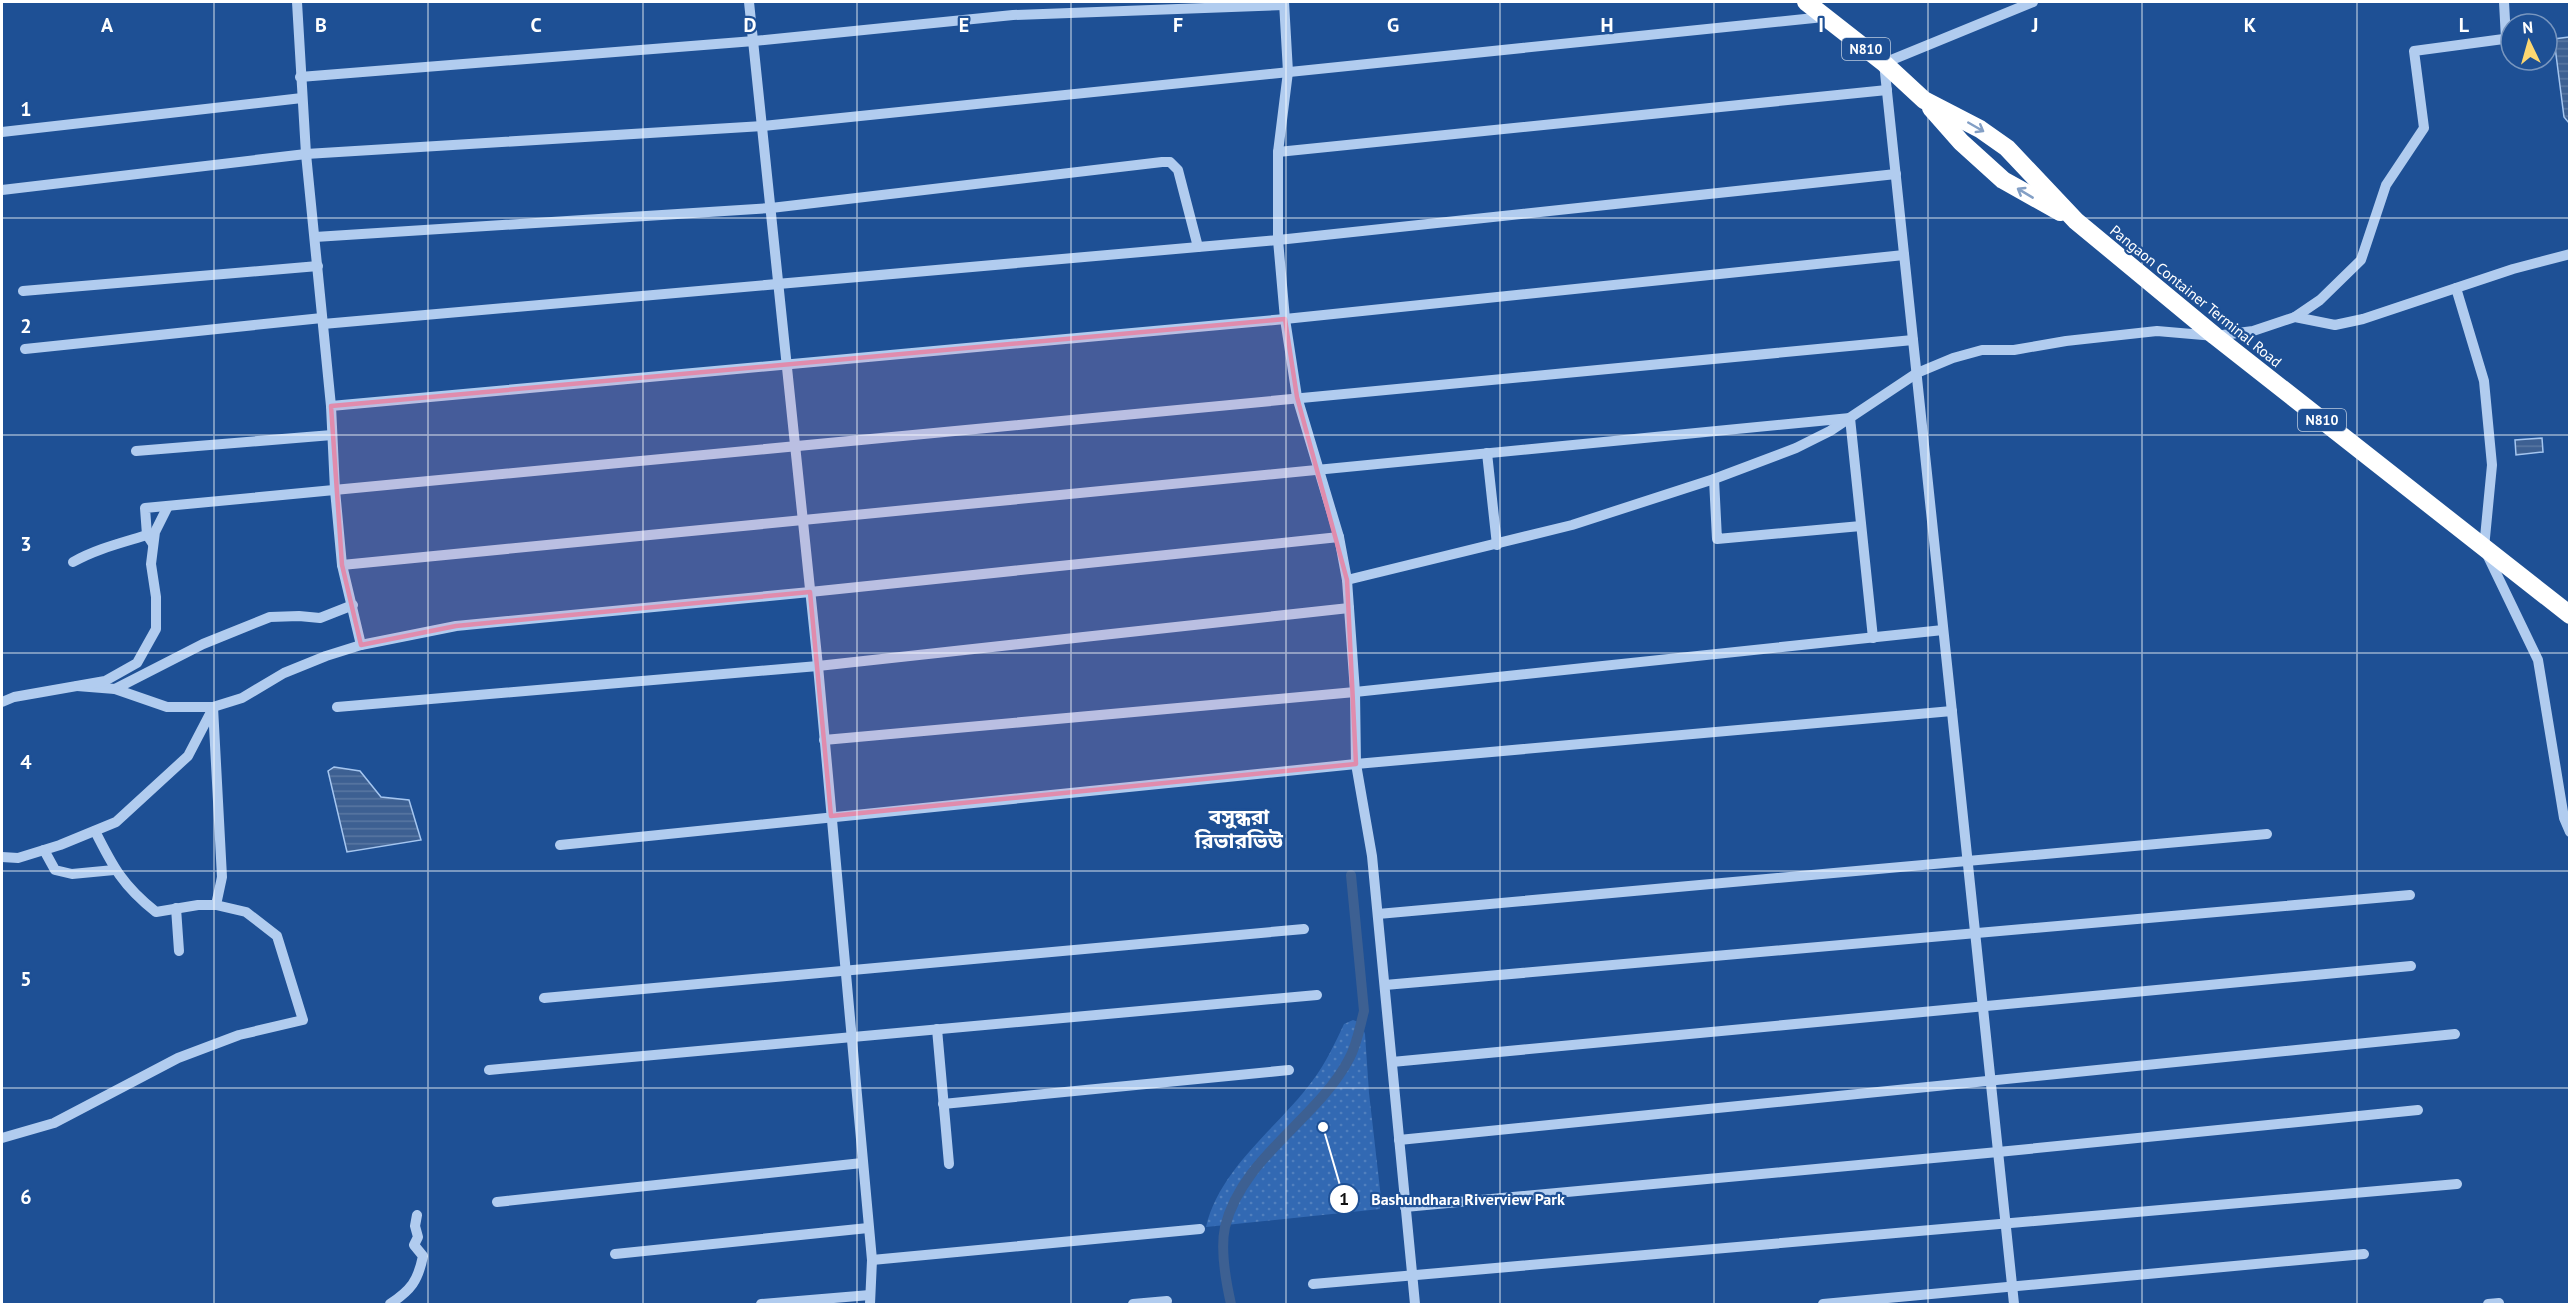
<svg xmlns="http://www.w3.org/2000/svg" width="2571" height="1306" viewBox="0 0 2571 1306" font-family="'PT Sans','Noto Sans Bengali',sans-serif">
<defs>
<pattern id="park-dots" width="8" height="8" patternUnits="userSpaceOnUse" patternTransform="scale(1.5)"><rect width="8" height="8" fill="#3269b3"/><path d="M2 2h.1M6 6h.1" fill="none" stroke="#5180be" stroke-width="1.8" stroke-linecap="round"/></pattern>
<pattern id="water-rules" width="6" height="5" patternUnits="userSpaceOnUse" patternTransform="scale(1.5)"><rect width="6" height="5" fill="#3d6092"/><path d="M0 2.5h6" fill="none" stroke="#5a78a2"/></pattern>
</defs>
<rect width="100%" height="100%" fill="#1e5095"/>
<!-- park -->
<path fill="url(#park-dots)" d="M1353 1020 1361 1023 1365 1034 1369 1093 1381 1198 1380 1209 1206 1227C1220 1167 1279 1127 1313 1080 1326 1063 1335 1043 1344 1024Z"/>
<!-- water -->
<g fill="url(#water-rules)" stroke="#a5c6f0" stroke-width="1.5">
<polygon points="2569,37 2570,37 2569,123 2564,117 2554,39"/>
<polygon points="2542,438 2543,452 2516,455 2515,440"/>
<polygon points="334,767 360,771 381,797 409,800 421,840 347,852 328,771"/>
</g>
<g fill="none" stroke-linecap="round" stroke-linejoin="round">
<!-- canal -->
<path stroke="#3d6092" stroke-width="10" d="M1231 1304C1226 1282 1220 1250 1225 1227 1242 1157 1317 1120 1349 1059 1357 1045 1360 1026 1364 1011L1351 875"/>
<!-- minor -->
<g stroke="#b1ccef" stroke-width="10">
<polyline points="297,2 306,154 331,406 335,490 342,565 361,645"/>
<polyline points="749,2 818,666 872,1260 870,1304"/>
<polyline points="1284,2 1288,72 1278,152 1278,240 1285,319 1297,397 1339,537 1347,580 1355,692 1356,764 1372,856 1415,1304"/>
<polyline points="2504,2 2506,39"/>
<polyline points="300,77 754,41 1013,15 1284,5"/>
<polyline points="2,132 302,98"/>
<polyline points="1278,152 1887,90"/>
<polyline points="2,190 306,154 763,126 1824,17"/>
<polyline points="315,237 771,208 1162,162 1170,162 1178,170 1198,247"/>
<polyline points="2456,288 2484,381 2492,465 2484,548 2538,660 2564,818 2570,832"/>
<polyline points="23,291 318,266"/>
<polyline points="2295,317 2320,300 2361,260 2386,185 2424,128 2414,51 2511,38"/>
<polyline points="323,324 1278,240 1896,174"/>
<polyline points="25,349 322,318"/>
<polyline points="331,406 1285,319 1904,255"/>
<polyline points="136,451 332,435"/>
<polyline points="1487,453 1497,545"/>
<polyline points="1714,479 1717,539 1861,526"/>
<polyline points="153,544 147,535 145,508 1913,340"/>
<path d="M73 562C96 549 121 543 147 535"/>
<polyline points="342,565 1850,418 1873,638"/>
<polyline points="1347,580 1572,525 1714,479 1796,448 1830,431 1917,373 1953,358 1982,350 2014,350 2066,341 2157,331 2215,336 2253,331 2295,317 2335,325 2363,319 2513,269 2570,254"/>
<polyline points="77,686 115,689 167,707 213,707 242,698 284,673 326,656 361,645 456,626 810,592 1339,537"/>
<polyline points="115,689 203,644 270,617 299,616 320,618 353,605"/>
<polyline points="2,702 14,697 105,681 137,663 156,629 156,597 151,564 155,532 168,506"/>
<polyline points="337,707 818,666 1349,608"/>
<polyline points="824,740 1355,692 1943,630"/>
<path d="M95 831C113 867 123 886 156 912L198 905H216"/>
<polyline points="560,845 1356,764 1952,711"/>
<polyline points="44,850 55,870 72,874 114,870"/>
<polyline points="2,857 18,858 60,845 116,822 188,756 213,708"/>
<polyline points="176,908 179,951"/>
<polyline points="1378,914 2267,834"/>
<polyline points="1385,985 2410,895"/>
<polyline points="544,998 1304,929"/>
<polyline points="937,1029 949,1164"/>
<polyline points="1392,1062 2411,966"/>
<polyline points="489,1070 1317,995"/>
<polyline points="943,1104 1289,1070"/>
<polyline points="2,1138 54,1123 178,1058 239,1035 303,1020 277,936 246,912 216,905 222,877 213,707"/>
<polyline points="1399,1140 2455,1034"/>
<polyline points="497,1202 862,1163"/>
<polyline points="1405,1207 1998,1152 2418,1110"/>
<polyline points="615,1254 868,1228"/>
<polyline points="872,1260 1200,1229"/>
<polyline points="1313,1284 2457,1184"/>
<path d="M390 1304C411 1290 418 1281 423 1256L414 1245 418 1237 415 1226 417 1215"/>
<polyline points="761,1304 870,1295"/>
<polyline points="1133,1304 1167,1301"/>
<polyline points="1823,1304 2364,1254"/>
<polyline points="2014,1304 1884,63 2033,2"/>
<polyline points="2488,1304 2499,1303"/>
</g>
<!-- highway -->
<g stroke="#fff" stroke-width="18">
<polyline points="1806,2 1884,63 1924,100 1980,129 2007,148 2076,221 2215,336 2570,615"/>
<polyline points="1931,108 1961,142 2003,180 2060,212"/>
</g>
</g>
<!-- one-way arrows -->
<defs><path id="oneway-shaft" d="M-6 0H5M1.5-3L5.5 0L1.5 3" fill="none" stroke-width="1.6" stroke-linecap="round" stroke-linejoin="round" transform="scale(1.5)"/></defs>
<g stroke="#839fc5">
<use href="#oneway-shaft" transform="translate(1976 127) rotate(30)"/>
<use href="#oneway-shaft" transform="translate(2025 193) rotate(-149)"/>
</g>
<!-- marked area -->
<path fill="#e08cad" fill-opacity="0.2" stroke="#e08cad" stroke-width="4.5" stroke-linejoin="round" d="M1285 319 1297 397 1347 580 1356 764 831 816 810 592 456 626 361 645 342 565 331 406Z"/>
<!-- grid -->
<path fill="none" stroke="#fff" stroke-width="1.5" stroke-opacity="0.55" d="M214 2V1304M428 2V1304M643 2V1304M857 2V1304M1071 2V1304M1286 2V1304M1500 2V1304M1714 2V1304M1928 2V1304M2142 2V1304M2357 2V1304M2 218H2570M2 435H2570M2 653H2570M2 871H2570M2 1088H2570"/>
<g text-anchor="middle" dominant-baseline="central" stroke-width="4.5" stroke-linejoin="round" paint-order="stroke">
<!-- shield labels -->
<g fill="#1e5095" stroke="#bccadf" stroke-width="1.5">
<rect x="1842" y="38" width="48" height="22" rx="4.5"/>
<rect x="2298" y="409" width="48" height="22" rx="4.5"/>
</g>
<g font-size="14" font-weight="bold" fill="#fff">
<text x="1866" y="49">N810</text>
<text x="2322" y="420">N810</text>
</g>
<!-- street labels -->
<g font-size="15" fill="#fff" stroke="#1e5095">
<text transform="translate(2196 296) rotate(39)">Pangaon Container Terminal Road</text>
</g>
<!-- district labels -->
<g font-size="21" font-weight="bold" fill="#fff" stroke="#1e5095">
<text x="1239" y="816">বসুন্ধরা<tspan x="1239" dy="24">রিভারভিউ</tspan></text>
</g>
</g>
<g font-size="20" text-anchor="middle" font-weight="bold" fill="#fff" stroke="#1e5095" stroke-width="4.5" stroke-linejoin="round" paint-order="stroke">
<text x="107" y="32">A</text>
<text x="321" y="32">B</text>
<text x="536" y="32">C</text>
<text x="750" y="32">D</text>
<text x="964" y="32">E</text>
<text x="1178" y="32">F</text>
<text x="1393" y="32">G</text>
<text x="1607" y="32">H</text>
<text x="1821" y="32">I</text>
<text x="2035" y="32">J</text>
<text x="2250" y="32">K</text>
<text x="2464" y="32">L</text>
<text x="26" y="116">1</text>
<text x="26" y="333">2</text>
<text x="26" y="551">3</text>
<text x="26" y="769">4</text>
<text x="26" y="986">5</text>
<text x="26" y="1204">6</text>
</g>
<!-- callouts -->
<path fill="none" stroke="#fff" stroke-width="2" d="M1323 1127L1344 1199"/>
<g fill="#fff" stroke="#1e5095" stroke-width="2">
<circle cx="1323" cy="1127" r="6"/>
<circle cx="1344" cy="1199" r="15"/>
</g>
<g font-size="18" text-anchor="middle" font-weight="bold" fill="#111">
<text x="1344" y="1205">1</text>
</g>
<g font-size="16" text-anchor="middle" font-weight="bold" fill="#fff" stroke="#1e5095" stroke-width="4.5" stroke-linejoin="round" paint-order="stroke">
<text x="1468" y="1205">Bashundhara Riverview Park</text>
</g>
<!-- border -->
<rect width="2571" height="1306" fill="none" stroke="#ffffff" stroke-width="6"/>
<!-- north arrow -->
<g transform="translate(2529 42) rotate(355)"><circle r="28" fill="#1e5095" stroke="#7896bf" stroke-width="1.5"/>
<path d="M0-4.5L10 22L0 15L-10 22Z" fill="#fdd771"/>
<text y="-9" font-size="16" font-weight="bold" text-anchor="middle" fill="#ffffff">N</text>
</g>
</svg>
